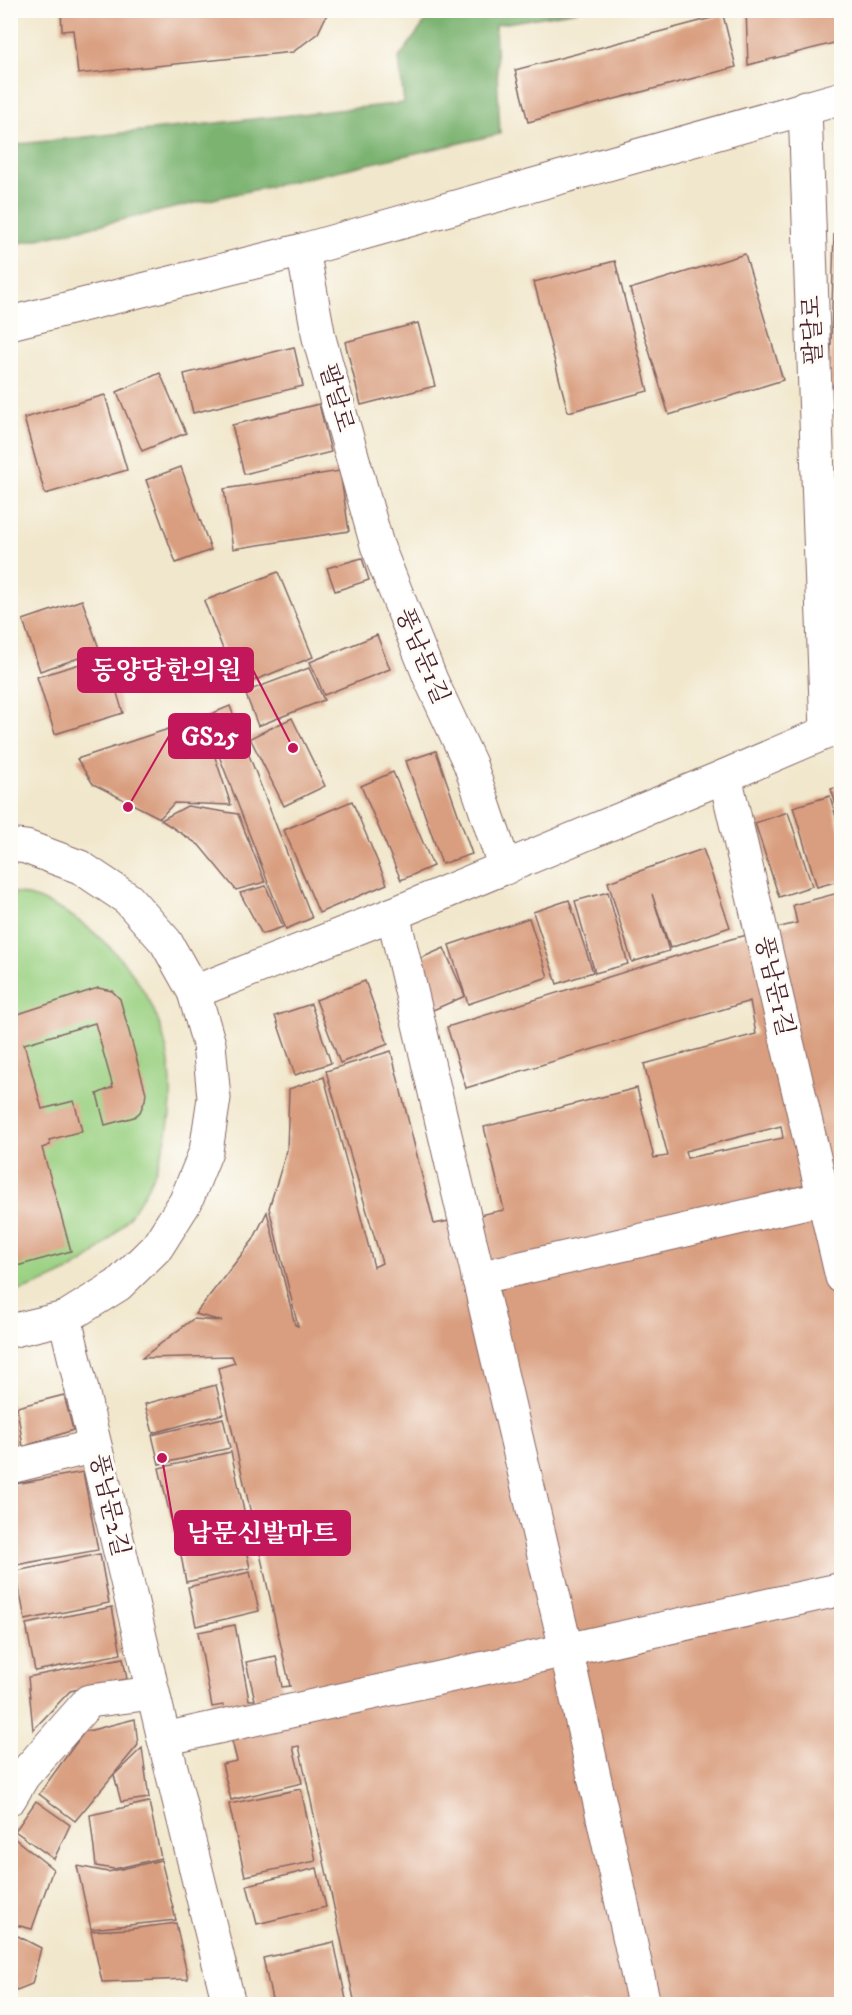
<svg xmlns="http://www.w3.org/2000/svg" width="852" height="2015" viewBox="0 0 852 2015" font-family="'IM FELL DW Pica','Noto Serif KR',serif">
<rect width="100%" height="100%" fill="#fdfcf7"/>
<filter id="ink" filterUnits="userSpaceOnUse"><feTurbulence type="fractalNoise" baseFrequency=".0167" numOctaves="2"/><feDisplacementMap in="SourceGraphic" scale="12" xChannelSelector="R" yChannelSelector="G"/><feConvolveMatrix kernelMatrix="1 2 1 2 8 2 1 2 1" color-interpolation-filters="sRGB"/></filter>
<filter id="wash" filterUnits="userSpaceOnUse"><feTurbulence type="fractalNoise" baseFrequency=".008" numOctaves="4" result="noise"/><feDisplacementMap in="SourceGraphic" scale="24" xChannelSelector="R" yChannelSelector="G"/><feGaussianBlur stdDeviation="1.35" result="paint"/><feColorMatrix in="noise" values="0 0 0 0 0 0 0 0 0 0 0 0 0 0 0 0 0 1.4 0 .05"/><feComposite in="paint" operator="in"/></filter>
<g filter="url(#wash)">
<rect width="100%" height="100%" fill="#f1e7cc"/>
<!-- green -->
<path fill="#9bd183" stroke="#727857" stroke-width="1.5" d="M11 892C44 897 78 917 102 940 194 1023 193 1157 106 1243 81 1269 45 1284 11 1293Z"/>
<!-- forest -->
<polygon fill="#7cb371" stroke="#63694e" stroke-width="1.5" points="433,11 578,11 495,25 500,134 11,245 11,145 404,103 399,58"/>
<g id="blocks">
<!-- building -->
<g fill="#d99e7f" fill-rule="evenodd">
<polygon points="61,10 329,10 318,33 293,52 78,74 73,30 62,31"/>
<polygon points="746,10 842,10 842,41 748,65"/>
<polygon points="723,15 736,67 528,122 515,70"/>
<polygon points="834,234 842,234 842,400 839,400 830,380"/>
<polygon points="745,254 783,380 669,415 630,289"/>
<polygon points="615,261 648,391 568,412 534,282"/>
<polygon points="418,323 435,386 361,405 345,342"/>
<polygon points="294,347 303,386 193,413 184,374"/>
<polygon points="160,373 186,433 142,451 117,392"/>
<polygon points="105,395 127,470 45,494 24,418"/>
<polygon points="319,404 331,452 244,474 232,425"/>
<polygon points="181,467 211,550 176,563 146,480"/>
<polygon points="340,471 349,531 233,549 224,489"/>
<polygon points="362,558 369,580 335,591 327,568"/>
<polygon points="278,572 313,657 238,687 204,601"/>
<polygon points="82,600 100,651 40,671 23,620"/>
<polygon points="377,635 390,669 324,695 310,662"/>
<polygon points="106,656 123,713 55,734 37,677"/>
<polygon points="309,668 324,700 258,726 245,692"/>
<polygon points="230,706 312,918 286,929 204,717"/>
<polygon points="202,718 231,805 174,803 160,818 93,784 77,759"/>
<polygon points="292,718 325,786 284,806 250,738"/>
<polygon points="436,751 472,854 442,864 406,761"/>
<polygon points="393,772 433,866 401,880 361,786"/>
<polygon points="842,786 842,820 841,820 831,789"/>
<polygon points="830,796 842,838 842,880 817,887 793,807"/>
<polygon points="352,801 387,884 319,913 284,830"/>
<polygon points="187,806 238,814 265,882 236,890 199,845 161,820"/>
<polygon points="788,812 812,886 779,897 755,823"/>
<polygon points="703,849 730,927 670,948 652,894 669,951 632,962 608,882"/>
<polygon points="266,886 283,927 262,934 240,893"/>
<polygon points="608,892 628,964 595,973 575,901"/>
<path d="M842 892V2004H355L299 1746 293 1747 302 1783 231 1800 222 1764 237 1761 223 1705 212 1707 198 1632 235 1625 249 1700H255L246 1662 276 1656 282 1687 290 1686 218 1368 235 1363 232 1356 142 1358 193 1319 222 1321 195 1314 253 1240 267 1212 295 1325 298 1326 269 1208 287 1150 289 1089 324 1077 374 1267 382 1263 326 1071 391 1051 434 1224 504 1210 484 1127 637 1088 654 1158 668 1156 644 1064 756 1034 750 1001 466 1088 447 1027 731 939 797 923 793 905ZM781 1126 783 1138 687 1158 685 1151Z"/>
<polygon points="569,900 593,972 557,984 533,912"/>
<polygon points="529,918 548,977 468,1004 449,945"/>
<polygon points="444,948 465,996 433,1010 412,962"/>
<polygon points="365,981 388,1044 340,1063 316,1000"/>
<polygon points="98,988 112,991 120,999 146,1093 145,1100 140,1112 134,1117 105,1125 97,1094 113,1087 95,1023 24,1044 42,1109 74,1101 82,1131 49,1140 50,1145 42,1148 71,1251 10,1268 10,1011 13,1016 15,1015"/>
<polygon points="311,1004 331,1063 295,1075 275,1016"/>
<polygon points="216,1385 223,1414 153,1433 145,1404"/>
<polygon points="64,1395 73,1430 23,1447 17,1407"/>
<polygon points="10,1405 12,1405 17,1448 10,1448"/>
<polygon points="223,1418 230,1448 159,1464 152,1435"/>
<polygon points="231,1452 248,1529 177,1545 159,1468"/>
<polygon points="83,1472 98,1550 10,1566 10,1485"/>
<polygon points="243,1536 250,1568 186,1582 180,1550"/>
<polygon points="100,1554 109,1603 25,1620 16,1571"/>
<polygon points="250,1572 259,1611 196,1626 188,1587"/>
<polygon points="112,1607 121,1654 35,1671 26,1624"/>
<polygon points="123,1658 127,1679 70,1691 33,1730 28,1677"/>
<polygon points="135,1719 138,1745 75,1821 39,1794 84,1732"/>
<polygon points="142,1748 149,1798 121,1802 114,1775"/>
<polygon points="301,1789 316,1861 245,1876 229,1804"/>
<polygon points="36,1801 70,1825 54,1859 15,1831"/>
<polygon points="149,1802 161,1858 114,1869 96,1866 90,1815"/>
<polygon points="10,1835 53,1869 32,1929 16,1925 10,1922"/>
<polygon points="161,1860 176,1920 91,1929 77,1866 108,1872"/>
<polygon points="317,1868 326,1907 257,1924 247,1885"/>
<polygon points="176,1923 188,1979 102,1982 91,1931 130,1929"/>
<polygon points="10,1932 41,1948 32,1984 17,1990 10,1986"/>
<polygon points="334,1942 347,2004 273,2004 263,1958"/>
</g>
</g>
</g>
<g filter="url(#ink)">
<use href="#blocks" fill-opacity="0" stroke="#846563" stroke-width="1.5"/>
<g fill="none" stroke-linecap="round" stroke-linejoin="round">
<!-- minor casing -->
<g stroke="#846563" stroke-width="35">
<g id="minor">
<polyline points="805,107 827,732"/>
<polyline points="303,250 319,338 377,545 431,680 470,764 505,868"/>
<polyline points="10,323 303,250 842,98"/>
<polyline points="725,776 842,1277"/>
<polyline points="10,845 26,847 80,867 128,899 166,942 194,992 209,1044 214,1098 206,1151 186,1201 157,1247 118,1285 65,1318 10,1331"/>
<polyline points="393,914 566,1649 644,2004"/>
<polyline points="194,992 393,914 725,776 827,732 842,719"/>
<polyline points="478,1278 842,1194"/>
<polyline points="65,1318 164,1739 229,2004"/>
<polyline points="10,1467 95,1446"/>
<polyline points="164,1739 842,1589"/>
<polyline points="10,1798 23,1776 89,1701 153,1693"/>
</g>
</g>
<!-- minor -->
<use href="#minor" stroke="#fff" stroke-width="33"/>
</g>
</g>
<g text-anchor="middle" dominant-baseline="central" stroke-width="6" stroke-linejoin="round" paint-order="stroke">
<!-- street labels -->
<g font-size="24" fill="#4a1f2b" stroke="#fdfcf7">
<text transform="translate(813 330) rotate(-92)">팔달로</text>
<text transform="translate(336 398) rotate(74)">팔달로</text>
<text transform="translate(422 656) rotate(67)">풍남문1길</text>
<text transform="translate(774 986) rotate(77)">풍남문1길</text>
<text transform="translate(109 1505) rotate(77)">풍남문2길</text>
</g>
</g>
<!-- callouts -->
<path fill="none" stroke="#c2185b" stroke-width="2" d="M293 748L253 670M128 807L169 736M162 1458L175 1533"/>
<g fill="#c2185b" stroke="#fdfcf7" stroke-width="2">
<circle cx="293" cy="748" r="6"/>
<circle cx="128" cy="807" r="6"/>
<circle cx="162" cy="1458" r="6"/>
</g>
<g fill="#c2185b" stroke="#c2185b" stroke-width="2">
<rect x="78" y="648" width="175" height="44" rx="6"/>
<rect x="169" y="714" width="81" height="44" rx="6"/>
<rect x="175" y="1511" width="175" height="44" rx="6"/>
</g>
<g font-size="26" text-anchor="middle" font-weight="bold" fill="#fff">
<text x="166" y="679">동양당한의원</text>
<text x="210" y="745">GS25</text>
<text x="262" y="1542">남문신발마트</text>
</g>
<!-- margin -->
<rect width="852" height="2015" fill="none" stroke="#fdfcf7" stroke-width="36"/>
</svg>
